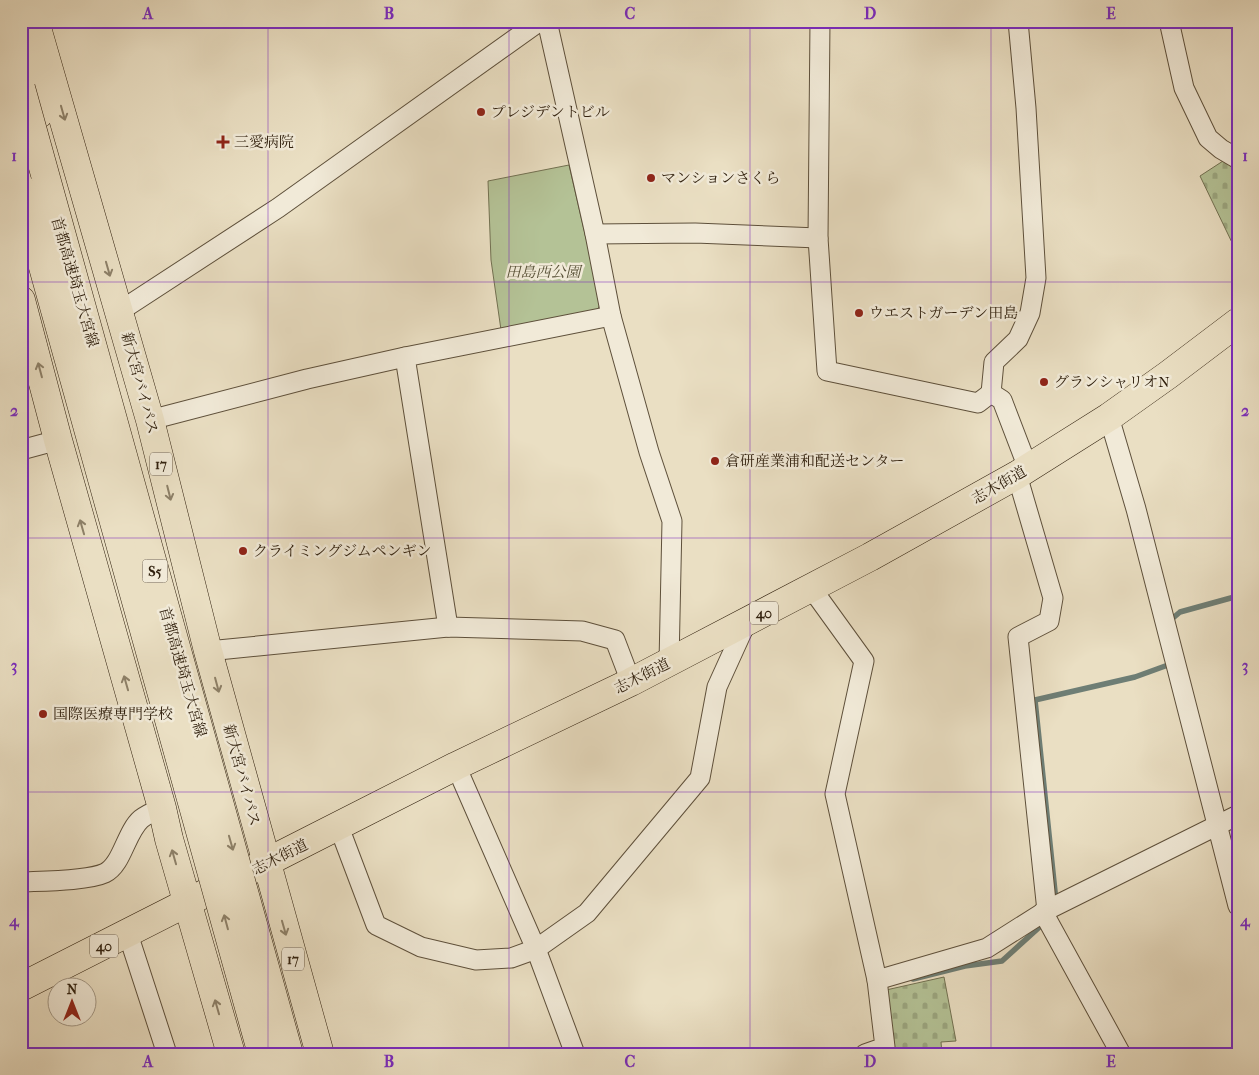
<svg xmlns="http://www.w3.org/2000/svg" width="1259" height="1075" viewBox="0 0 1259 1075" font-family="'IM FELL French Canon','Noto Serif JP',serif">
<defs>
<pattern id="cemetery-stones" width="16" height="16" patternUnits="userSpaceOnUse" patternTransform="scale(1.25)"><rect width="16" height="16" fill="#b4c296"/><path d="M2 7V4a2 2 0 0 1 4 0v3zM10 15v-3a2 2 0 0 1 4 0v3z" fill="#9ba680"/></pattern>
</defs>
<rect width="100%" height="100%" fill="#eadfc3"/>
<filter id="stains"><feTurbulence type="fractalNoise" baseFrequency=".004" numOctaves="4"/><feColorMatrix values="0 0 0 0 .2 0 0 0 0 .09 0 0 0 0 .02 0 0 0 .5 -.17"/></filter>
<radialGradient id="worn" r=".72"><stop offset=".6" stop-color="#630" stop-opacity="0"/><stop offset="1" stop-color="#630" stop-opacity=".3"/></radialGradient>
<!-- cemetery -->
<g fill="url(#cemetery-stones)" stroke="#727152">
<polygon points="1223,161 1238,170 1238,255 1200,176"/>
<polygon points="944,977 956,1041 941,1042 942,1054 893,1054 886,990"/>
</g>
<!-- park -->
<polygon fill="#b4c296" stroke="#727152" points="569,165 601,303 596,312 501,330 491,260 488,181"/>
<g fill="none" stroke-linecap="round" stroke-linejoin="round">
<!-- stream -->
<g stroke="#6e7e75" stroke-width="5.5">
<polyline points="1173,618 1180,612 1238,596"/>
<polyline points="1056,901 1035,700 1135,677 1168,665"/>
<polyline points="913,979 965,966 1002,961 1044,923"/>
</g>
<!-- street casing -->
<g stroke="#5e503b" stroke-width="21">
<g id="street">
<polyline points="547,21 595,234 611,316 649,452 672,521 669,663"/>
<polyline points="820,21 818,238 827,371 978,403 991,393"/>
<polyline points="1018,21 1026,108 1036,278 1030,313 1018,339 994,362 991,393 1002,400 1028,468"/>
<polyline points="1169,21 1184,88 1208,138 1221,149 1238,159"/>
<polyline points="595,234 695,233 818,238"/>
<polyline points="120,311 278,208 540,21"/>
<polyline points="1109,417 1136,509 1238,906"/>
<polyline points="150,420 307,379 405,357"/>
<polyline points="21,450 58,440"/>
<polyline points="1017,475 1053,598 1049,621 1018,637 1047,911"/>
<polyline points="812,589 864,661 835,794 877,980 885,1047 865,1054"/>
<polyline points="448,627 405,357 611,316"/>
<polyline points="208,651 448,627 582,631 615,640 631,682"/>
<polyline points="456,766 536,949 575,1054"/>
<polyline points="339,827 376,925 421,947 476,960 511,958 536,949 587,913 700,778 717,687 747,621"/>
<path d="M21 882C42 881 88 881 105 873 122 865 126 832 141 819 147 814 155 811 162 808"/>
<polyline points="1043,912 1121,1054"/>
<polyline points="128,934 167,1054"/>
<polyline points="877,980 987,948 1047,910 1238,815"/>
</g>
</g>
<!-- primary casing -->
<g stroke="#30200e" stroke-width="29">
<polyline id="primary" points="21,987 456,766 631,682 870,557 1017,475 1109,417 1168,375 1238,322"/>
</g>
<!-- highway casing -->
<g stroke="#30200e" stroke-width="29">
<g id="highway">
<polyline points="35,21 150,420 208,651 320,1054"/>
<polyline points="21,48 39,114"/>
<polyline points="21,300 58,440 162,808 169,839 231,1054"/>
</g>
</g>
<!-- street -->
<use href="#street" stroke="#f1ead8" stroke-width="19"/>
<!-- primary -->
<use href="#primary" stroke="#eadfc3" stroke-width="28"/>
<!-- highway -->
<use href="#highway" stroke="#eadfc3" stroke-width="28"/>
<!-- highway-bridge casing -->
<g stroke="#30200e" stroke-width="29" stroke-linecap="butt">
<g id="highway-bridge">
<polyline points="21,88 289,1054"/>
<polyline points="21,188 262,1054"/>
</g>
</g>
<!-- highway-bridge -->
<use href="#highway-bridge" stroke="#eadfc3" stroke-width="28"/>
</g>
<!-- one-way arrows -->
<defs><path id="oneway-shaft" d="M-6 0H5M1.5-3L5.5 0L1.5 3" fill="none" stroke-width="1.6" stroke-linecap="round" stroke-linejoin="round" transform="scale(1.25)"/></defs>
<g stroke="#8d8068">
<use href="#oneway-shaft" transform="translate(63 113) rotate(74)"/>
<use href="#oneway-shaft" transform="translate(108 269) rotate(74)"/>
<use href="#oneway-shaft" transform="translate(40 370) rotate(-105)"/>
<use href="#oneway-shaft" transform="translate(169 493) rotate(76)"/>
<use href="#oneway-shaft" transform="translate(82 527) rotate(-106)"/>
<use href="#oneway-shaft" transform="translate(126 683) rotate(-106)"/>
<use href="#oneway-shaft" transform="translate(217 685) rotate(75)"/>
<use href="#oneway-shaft" transform="translate(231 843) rotate(74)"/>
<use href="#oneway-shaft" transform="translate(174 857) rotate(-106)"/>
<use href="#oneway-shaft" transform="translate(226 922) rotate(-105)"/>
<use href="#oneway-shaft" transform="translate(284 928) rotate(74)"/>
<use href="#oneway-shaft" transform="translate(217 1007) rotate(-106)"/>
</g>
<!-- grid -->
<path fill="none" stroke="#7b2cbf" stroke-width="1" stroke-opacity="0.55" d="M268 21V1054M509 21V1054M750 21V1054M991 21V1054M21 282H1238M21 538H1238M21 792H1238"/>
<!-- markers -->
<g fill="#8f2418" stroke="#f1ead8" stroke-width="2">
<circle cx="481" cy="112" r="5"/>
<path d="M220.5 134.5h5v5h5v5h-5v5h-5v-5h-5v-5h5z"/>
<circle cx="651" cy="178" r="5"/>
<circle cx="859" cy="313" r="5"/>
<circle cx="1044" cy="382" r="5"/>
<circle cx="715" cy="461" r="5"/>
<circle cx="243" cy="551" r="5"/>
<circle cx="43" cy="714" r="5"/>
</g>
<g text-anchor="middle" dominant-baseline="central" stroke-width="5" stroke-linejoin="round" paint-order="stroke">
<!-- shield labels -->
<g fill="#f1ead8" stroke="#6a5d4b" stroke-width="1">
<rect x="150" y="452.5" width="22" height="23" rx="4"/>
<rect x="142.5" y="559.5" width="25" height="23" rx="4"/>
<rect x="750" y="601.5" width="28" height="23" rx="4"/>
<rect x="90" y="934.5" width="28" height="23" rx="4"/>
<rect x="282" y="947.5" width="22" height="23" rx="4"/>
</g>
<g font-size="14" font-weight="bold" fill="#30200e">
<text x="161" y="464">17</text>
<text x="155" y="571">S5</text>
<text x="764" y="613">40</text>
<text x="104" y="946">40</text>
<text x="293" y="959">17</text>
</g>
<!-- poi labels -->
<g font-size="15" fill="#30200e" stroke="#f1ead8" text-anchor="start">
<text x="491" y="112">プレジデントビル</text>
<text x="234" y="142">三愛病院</text>
<text x="661" y="178">マンションさくら</text>
<text x="869" y="313">ウエストガーデン田島</text>
<text x="1054" y="382">グランシャリオN</text>
<text x="725" y="461">倉研産業浦和配送センター</text>
<text x="253" y="551">クライミングジムペンギン</text>
<text x="53" y="714">国際医療専門学校</text>
</g>
<!-- park labels -->
<g font-size="15" font-style="italic" fill="#585137" stroke="#f1ead8">
<text x="543" y="272">田島西公園</text>
</g>
<!-- street labels -->
<g font-size="15" fill="#30200e" stroke="#f1ead8">
<text transform="translate(75 282) rotate(74)">首都高速埼玉大宮線</text>
<text transform="translate(140 383) rotate(75)">新大宮バイパス</text>
<text transform="translate(999 485) rotate(-30)">志木街道</text>
<text transform="translate(183 672) rotate(74)">首都高速埼玉大宮線</text>
<text transform="translate(642 676) rotate(-27)">志木街道</text>
<text transform="translate(242 775) rotate(75)">新大宮バイパス</text>
<text transform="translate(280 857) rotate(-27)">志木街道</text>
</g>
</g>
<!-- margin -->
<rect width="1259" height="1075" fill="none" stroke="#eadfc3" stroke-width="55"/>
<!-- north arrow -->
<g transform="translate(72 1002)"><circle r="24" fill="#f1ead8" stroke="#a49987"/>
<path d="M0-4L9 19L0 12L-9 19Z" fill="#8f2418"/>
<text y="-8" font-size="14" font-weight="bold" text-anchor="middle" fill="#30200e">N</text>
</g>
<rect x="28" y="28" width="1204" height="1020" fill="none" stroke="#7b2cbf" stroke-width="2"/>
<g font-size="16" text-anchor="middle" font-weight="bold" fill="#7b2cbf">
<text x="148" y="19">A</text>
<text x="389" y="19">B</text>
<text x="630" y="19">C</text>
<text x="870" y="19">D</text>
<text x="1111" y="19">E</text>
<text x="14" y="161">1</text>
<text x="1245" y="161">1</text>
<text x="14" y="416">2</text>
<text x="1245" y="416">2</text>
<text x="14" y="671">3</text>
<text x="1245" y="671">3</text>
<text x="14" y="926">4</text>
<text x="1245" y="926">4</text>
<text x="148" y="1067">A</text>
<text x="389" y="1067">B</text>
<text x="630" y="1067">C</text>
<text x="870" y="1067">D</text>
<text x="1111" y="1067">E</text>
</g>
<rect width="100%" height="100%" filter="url(#stains)"/>
<rect width="100%" height="100%" fill="url(#worn)"/>
</svg>
